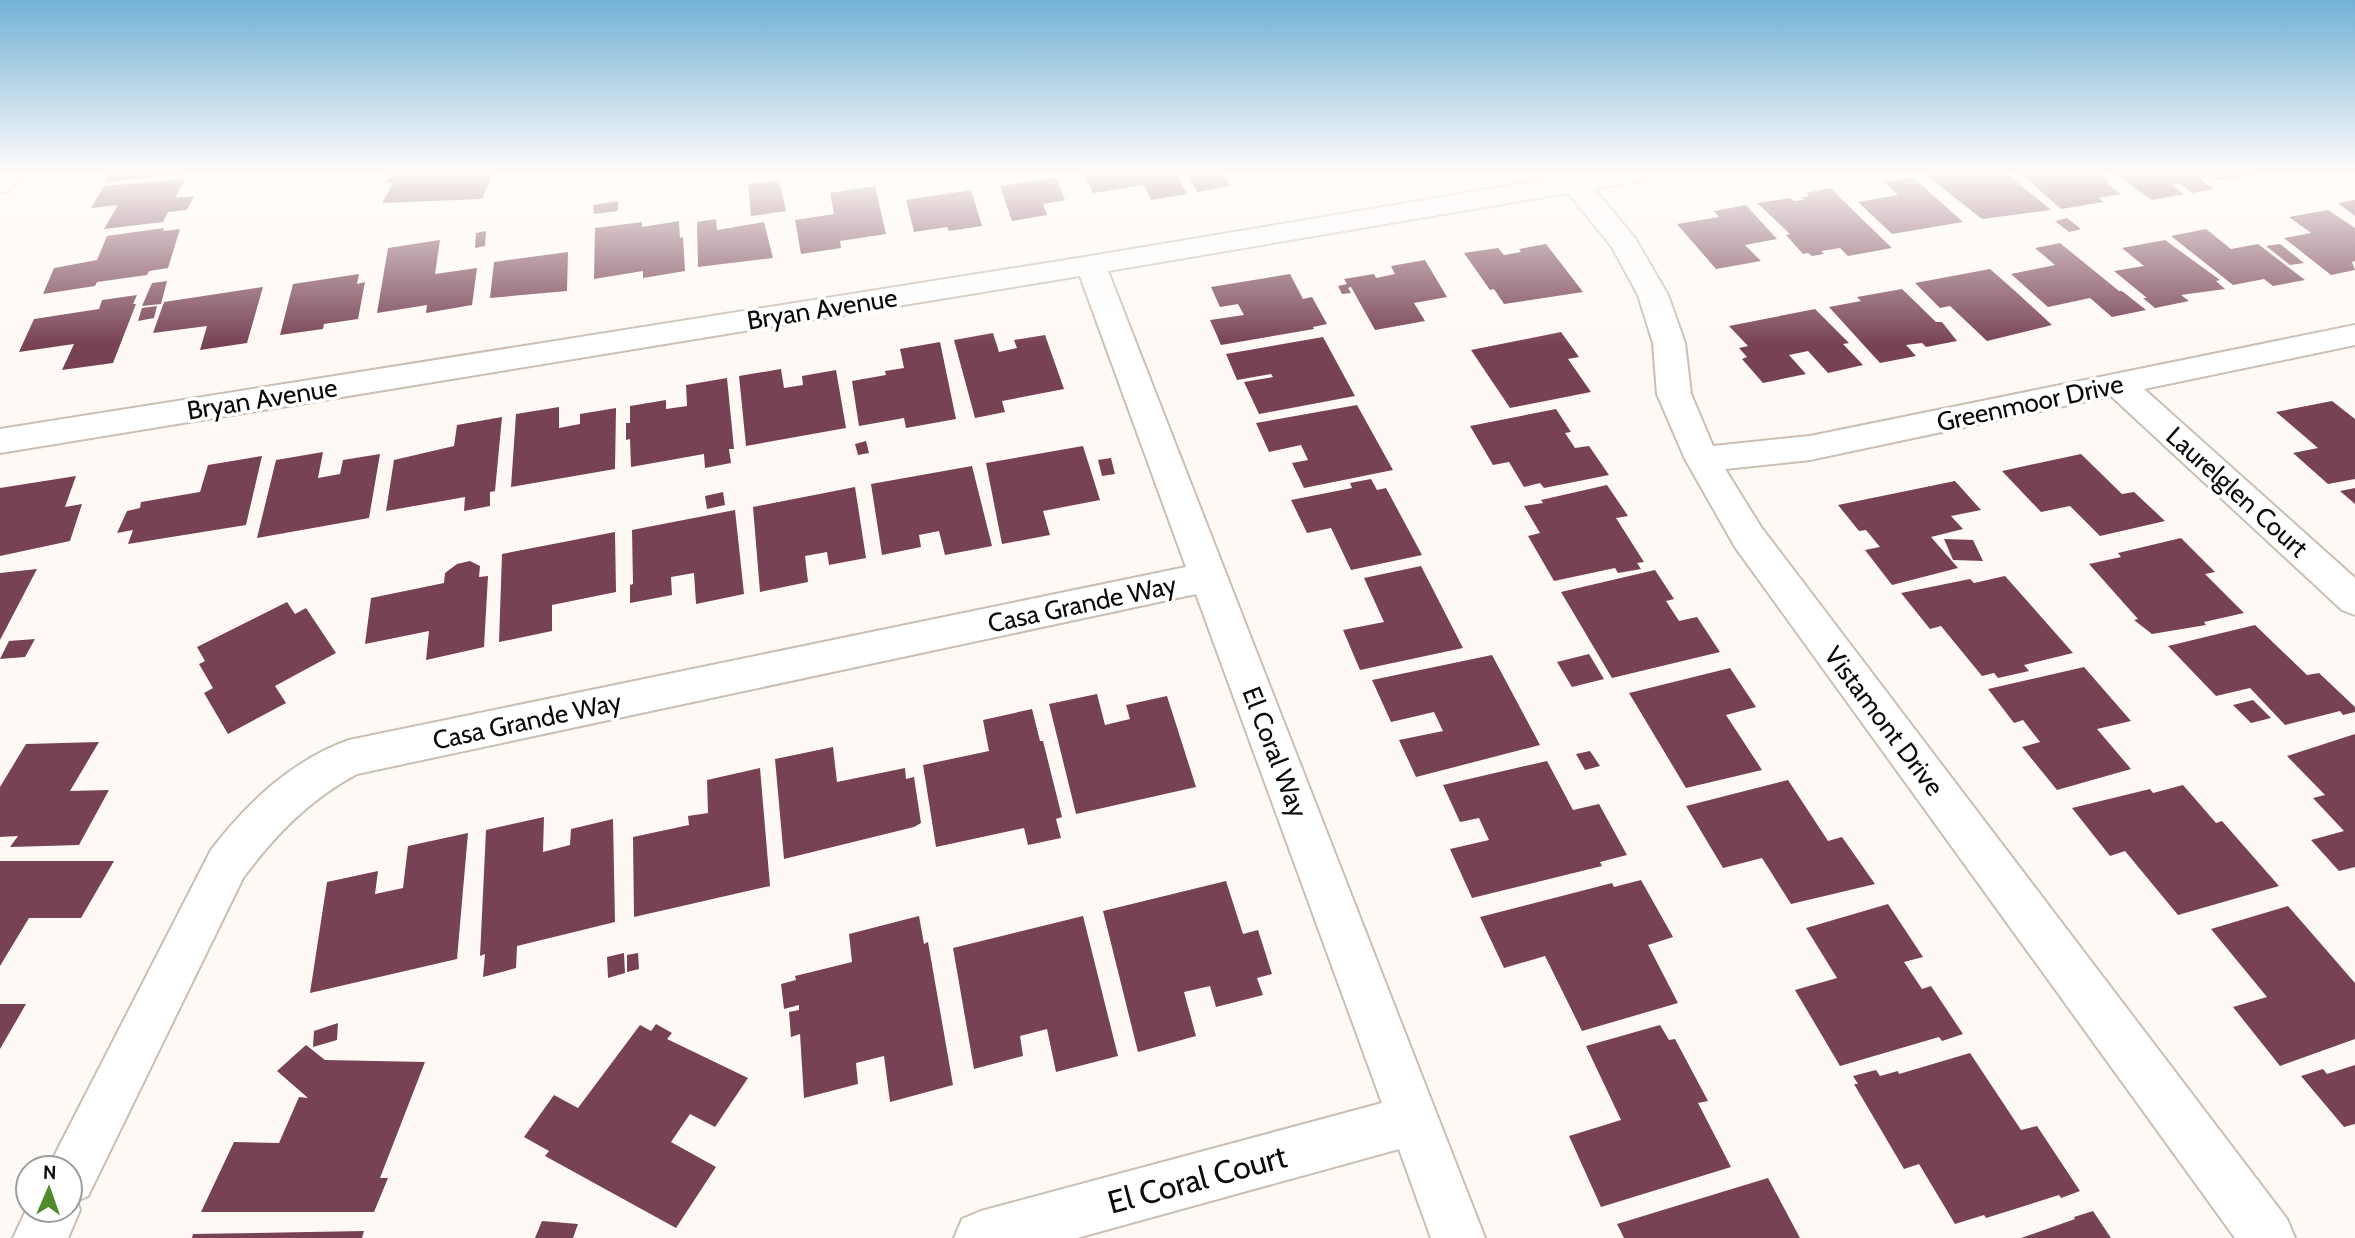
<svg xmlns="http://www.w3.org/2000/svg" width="2355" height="1238" viewBox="0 0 2355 1238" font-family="Cabin,sans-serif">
<rect width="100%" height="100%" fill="#fff9f5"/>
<!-- building -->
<g fill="#774254">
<polygon points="110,172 183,172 183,174 105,182"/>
<polygon points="392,172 494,172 482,199 382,203 393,183 386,183"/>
<polygon points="1083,172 1176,172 1187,194 1151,200 1144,185 1093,193"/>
<polygon points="1187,172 1223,172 1230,186 1197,192"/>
<polygon points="1942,172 1959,172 1963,176 2005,172 2051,210 1982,219 1926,175"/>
<polygon points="2019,172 2099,172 2110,181 2106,182 2121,194 2098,198 2104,202 2061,209"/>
<polygon points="2112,172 2201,172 2208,177 2201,180 2214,189 2192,193 2179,183 2172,185 2184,194 2152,200"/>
<polygon points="2206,172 2257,172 2257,174 2217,180"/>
<polygon points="1056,177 1065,200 1043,204 1047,215 1012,221 1000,186"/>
<polygon points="1913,177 1963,222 1892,234 1858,202 1898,195 1884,182"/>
<polygon points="185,179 175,198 194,196 187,210 168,212 163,222 104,229 118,205 91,208 104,186"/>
<polygon points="779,180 786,211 751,216 748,184"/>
<polygon points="875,186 886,234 840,241 841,248 801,254 795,220 834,214 830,193"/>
<polygon points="1830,188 1892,248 1848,256 1840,248 1821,251 1824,254 1812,256 1808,253 1803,254 1786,235 1790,234 1757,203 1790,198 1794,201 1804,200 1801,197 1809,196 1806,193"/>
<polygon points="971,190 982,226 949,231 947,227 914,232 906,200"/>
<polygon points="2355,200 2355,216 2338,203"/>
<polygon points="618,201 618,211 594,214 593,205"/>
<polygon points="1746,205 1777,239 1745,245 1761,261 1716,269 1677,224 1719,217 1714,211"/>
<polygon points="2328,210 2355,228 2355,261 2352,262 2355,270 2331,275 2284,238 2311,233 2289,217"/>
<polygon points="2067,218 2081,229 2069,232 2055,221"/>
<polygon points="716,219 717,230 764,222 773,258 698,267 697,222"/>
<polygon points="679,221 680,238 683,237 685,271 643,278 643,271 594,279 595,228 642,222 642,227"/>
<polygon points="164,228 163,231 180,229 168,268 149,271 147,275 97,282 95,286 43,294 54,268 97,260 107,236"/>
<polygon points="2206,229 2231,249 2258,244 2305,280 2273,286 2264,279 2233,285 2171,236"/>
<polygon points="486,231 485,246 475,248 476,233"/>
<polygon points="440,240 435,274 477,268 472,305 426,313 427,305 377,313 388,248"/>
<polygon points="2165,240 2220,280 2216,281 2225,289 2181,295 2189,301 2155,308 2143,298 2147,298 2114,271 2144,266 2122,248"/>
<polygon points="2060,243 2119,291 2122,291 2146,310 2112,317 2090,298 2048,307 2011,274 2055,265 2035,248"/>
<polygon points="1546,244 1583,292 1504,304 1494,289 1490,290 1464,253 1498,248 1504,255 1521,252 1519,249"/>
<polygon points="2280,244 2304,263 2290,265 2266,246"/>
<polygon points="568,252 567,291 490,298 494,262"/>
<polygon points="1425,260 1447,297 1414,303 1425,321 1375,330 1351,287 1348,288 1351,293 1342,294 1338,286 1347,284 1344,279 1374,274 1376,278 1395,274 1391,266"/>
<polygon points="1990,269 2014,290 2052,325 1987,341 1950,306 1940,308 1915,283"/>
<polygon points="359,274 357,284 365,282 358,319 324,324 323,329 280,335 293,284"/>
<polygon points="1290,274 1303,299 1312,297 1327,324 1313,327 1314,329 1221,345 1210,320 1244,315 1238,304 1220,307 1211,287"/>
<polygon points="167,281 161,304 142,306 152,283"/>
<polygon points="263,287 247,343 200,350 207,326 153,333 164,302"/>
<polygon points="1902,289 1936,322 1942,322 1957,341 1926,347 1922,343 1906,345 1916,356 1880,363 1829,307 1861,301 1857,297"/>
<polygon points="137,295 133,304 136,304 113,363 62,370 74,344 19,352 34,319 99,309 102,300"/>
<polygon points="157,306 154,318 138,321 142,308"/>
<polygon points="1815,309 1849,343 1843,344 1863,365 1828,373 1808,351 1789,355 1806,374 1763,383 1742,359 1747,357 1739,348 1748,346 1729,326"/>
<polygon points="1561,332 1579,357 1568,359 1591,392 1510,408 1471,350"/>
<polygon points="993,333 999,352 1017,348 1014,340 1045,335 1064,389 1002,401 1005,412 975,418 954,340"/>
<polygon points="1323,337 1355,396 1259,414 1244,382 1273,377 1271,374 1237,380 1226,354"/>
<polygon points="940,342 956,419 906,428 904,418 859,426 852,381 886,375 885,371 904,368 900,349"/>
<polygon points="781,369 784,388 803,385 802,376 836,370 846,428 746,446 739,376"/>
<polygon points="727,378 734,449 729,449 731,463 705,468 704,454 631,467 630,439 626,440 626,423 630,423 630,406 666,400 666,409 687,406 686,385"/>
<polygon points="2332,401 2355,419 2355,479 2328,484 2293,453 2318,448 2276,412"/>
<polygon points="1357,405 1393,470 1304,488 1292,463 1308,460 1301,445 1269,452 1256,423"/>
<polygon points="559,407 559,428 580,424 580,414 616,408 615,469 511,487 516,414"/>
<polygon points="1556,409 1571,432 1565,433 1575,448 1589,446 1609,475 1544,488 1540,483 1524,487 1509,462 1493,465 1470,426"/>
<polygon points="502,417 495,491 490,492 490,506 464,511 465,497 386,511 394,460 454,446 457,425"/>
<polygon points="866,441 869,453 858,455 855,444"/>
<polygon points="1083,446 1100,500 1043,511 1050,535 1002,544 986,463"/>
<polygon points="323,452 318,478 340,474 343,460 380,454 369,518 257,538 276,460"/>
<polygon points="2081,454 2122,494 2134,492 2165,521 2100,536 2070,506 2041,512 2002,471"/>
<polygon points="262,456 246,525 128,544 133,530 117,533 127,511 140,508 141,502 200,492 208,465"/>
<polygon points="1111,458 1115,474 1102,476 1098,460"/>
<polygon points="972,466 992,546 945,555 939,531 919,535 921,547 882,555 871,484"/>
<polygon points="76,476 65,507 82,504 70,541 0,556 0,488"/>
<polygon points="1371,479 1377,490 1386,488 1422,555 1351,570 1331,528 1307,533 1291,500 1352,488 1350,483"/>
<polygon points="1955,481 1981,510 1951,516 1963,529 1931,537 1958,568 1892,585 1865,550 1880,547 1866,530 1859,531 1838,505"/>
<polygon points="1607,485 1628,516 1616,518 1644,562 1637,563 1641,569 1618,573 1615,568 1554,581 1528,536 1540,533 1524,506 1543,503 1541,500"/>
<polygon points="855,487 866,558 829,565 827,552 805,556 808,582 760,592 753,507"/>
<polygon points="2355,488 2355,504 2340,491"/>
<polygon points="723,492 725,505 707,509 705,496"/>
<polygon points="735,510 744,594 696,604 694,573 671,577 672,595 630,603 630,585 633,584 632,530"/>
<polygon points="615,532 616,592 552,605 552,631 499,642 502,554"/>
<polygon points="2181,538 2215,572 2205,574 2244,613 2204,622 2206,625 2152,634 2134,620 2138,619 2089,564 2121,557 2118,553"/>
<polygon points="1944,539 1973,540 1983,561 1953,560"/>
<polygon points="470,561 480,566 479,577 488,576 484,647 426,660 429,631 365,644 371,598 444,583 445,573 457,564"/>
<polygon points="1421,566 1463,648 1360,670 1343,630 1384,622 1364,578"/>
<polygon points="37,569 0,640 0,573"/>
<polygon points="1655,570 1674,599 1666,601 1679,621 1697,617 1720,652 1612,678 1561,592"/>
<polygon points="2005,576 2073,653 2024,665 2029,671 1998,678 1994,673 1982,676 1941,626 1930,629 1901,593 1970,579 1974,583"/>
<polygon points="287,602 295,614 306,608 336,653 275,686 286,703 228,734 204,693 213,688 199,664 205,661 197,647"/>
<polygon points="2255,625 2307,675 2319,673 2355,707 2355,712 2343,715 2340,711 2285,725 2250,688 2216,696 2168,646"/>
<polygon points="35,639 25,657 0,659 9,641"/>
<polygon points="1589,654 1604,679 1572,687 1557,662"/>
<polygon points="1492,655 1540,745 1416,777 1399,740 1443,731 1434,712 1391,722 1372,680"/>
<polygon points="2084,667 2131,721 2097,729 2131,769 2057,790 2022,747 2040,742 2023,720 2014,723 1988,689"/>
<polygon points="1730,668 1756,707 1726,715 1762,770 1686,788 1629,693"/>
<polygon points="1097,694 1105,725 1130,719 1126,705 1167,696 1196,787 1076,814 1049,704"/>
<polygon points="2253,700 2271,718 2251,723 2233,705"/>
<polygon points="1032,709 1040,741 1043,741 1062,817 1056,819 1061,838 1028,845 1024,828 936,847 923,765 989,751 983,720"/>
<polygon points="2355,734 2355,867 2339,871 2311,840 2344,831 2313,798 2325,795 2287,756"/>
<polygon points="99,742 70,791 109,790 79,845 10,847 18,836 0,837 0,787 26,744"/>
<polygon points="833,747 837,782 905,768 906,779 914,777 921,823 914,827 784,859 775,759"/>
<polygon points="1590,751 1600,766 1585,770 1576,754"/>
<polygon points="1547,761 1573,810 1599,804 1627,855 1600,862 1602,866 1472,898 1450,849 1489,840 1479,818 1460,822 1443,785"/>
<polygon points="760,768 770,886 634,917 633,837 689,825 688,816 708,813 707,780"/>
<polygon points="1788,780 1828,841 1842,837 1875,884 1791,904 1762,858 1723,868 1686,806"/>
<polygon points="2183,785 2216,823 2222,821 2279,886 2178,915 2125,851 2110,856 2072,808 2150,789 2153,793"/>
<polygon points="544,817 543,852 570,845 571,829 613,819 615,922 517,946 516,968 483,977 485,954 480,956 486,830"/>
<polygon points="468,833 457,959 310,993 327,882 378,871 375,894 403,888 408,846"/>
<polygon points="0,861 114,861 81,918 29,918 0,966"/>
<polygon points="1641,880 1673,937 1648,945 1678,1003 1582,1031 1545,956 1504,968 1480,917 1612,883 1614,887"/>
<polygon points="1226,881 1243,934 1258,930 1272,974 1257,978 1263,995 1216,1007 1210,986 1184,992 1196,1036 1138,1052 1103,911"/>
<polygon points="1888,904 1923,957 1904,962 1922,989 1931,986 1963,1034 1942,1041 1939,1037 1840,1066 1795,990 1837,978 1806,928"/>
<polygon points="2288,906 2355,983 2355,1039 2280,1066 2233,1007 2267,997 2211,929"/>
<polygon points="919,916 924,944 928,942 953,1085 890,1102 884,1056 856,1063 858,1084 804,1098 800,1034 791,1037 789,1012 799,1010 799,1005 784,1009 781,984 796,980 795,976 852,962 849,934"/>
<polygon points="1083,916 1118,1056 1056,1072 1047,1029 1020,1036 1023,1056 974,1069 953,948"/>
<polygon points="624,953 625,973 608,978 607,957"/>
<polygon points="638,953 639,969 627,972 627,955"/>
<polygon points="0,1004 26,1004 0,1049"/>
<polygon points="338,1023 337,1040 313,1047 314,1031"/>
<polygon points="656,1024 672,1033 667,1039 748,1078 715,1127 690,1114 671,1142 716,1167 676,1228 545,1156 549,1151 524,1137 554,1095 578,1108 640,1025 651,1031"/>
<polygon points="1660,1025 1669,1040 1675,1039 1708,1101 1698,1103 1731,1167 1601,1207 1569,1136 1621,1120 1586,1046"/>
<polygon points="306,1045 325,1060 425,1062 380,1178 388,1178 374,1212 201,1212 234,1142 279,1143 299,1097 308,1098 277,1071"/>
<polygon points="1970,1053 2021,1130 2037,1126 2080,1191 2061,1198 2059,1195 1986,1218 1984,1215 1955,1224 1919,1164 1904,1169 1854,1084 1858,1084 1853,1076 1876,1070 1880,1076 1898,1071 1899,1074"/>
<polygon points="2355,1065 2355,1124 2344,1127 2301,1076 2323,1069 2327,1074"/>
<polygon points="1768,1178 1800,1238 1624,1238 1617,1224"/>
<polygon points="2093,1211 2111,1238 2021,1238 2075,1219 2074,1217"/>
<polygon points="542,1221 578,1224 573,1238 535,1238"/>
<polygon points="364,1231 362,1238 192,1238 193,1234"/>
</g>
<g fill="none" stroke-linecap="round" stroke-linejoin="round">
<!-- minor casing -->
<g stroke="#cbbfb4" stroke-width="4">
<g id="minor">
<polygon points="0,172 22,172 10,191 0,193"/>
<path d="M1551 172H1657L1653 178 1594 189 1635 238 1668 295 1685 343 1691 394 1713 446 1810 436 2355 325V345L2144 389 2355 578V615L2342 610 2111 396 1810 460 1725 469 1761 527 2287 1219 2295 1238H2235L1735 547 1685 459 1657 394 1653 343 1638 295 1612 247 1568 193 1108 271 1485 1238H1431L1399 1149 1077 1238H954L962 1219 981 1211 1382 1103 1196 594 357 774C310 799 275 835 243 878L88 1196 77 1201 80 1210 68 1238H13L28 1206V1210H70V1168H48L211 850C248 802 291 761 349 740L1186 567 1080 276 0 453V429L1091 256 1556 178Z"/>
</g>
</g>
<!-- minor -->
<use href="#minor" fill="#fff" fill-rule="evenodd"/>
</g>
<!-- sky -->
<linearGradient id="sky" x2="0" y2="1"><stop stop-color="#73b2d6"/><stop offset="0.5" stop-color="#fffcfa"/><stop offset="1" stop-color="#fffcfa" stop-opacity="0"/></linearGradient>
<rect width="2355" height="345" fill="url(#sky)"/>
<g text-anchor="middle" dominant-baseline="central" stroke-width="7" stroke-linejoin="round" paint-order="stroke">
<!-- street labels -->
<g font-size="26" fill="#0e0a07" stroke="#fff">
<text transform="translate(822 309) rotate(-9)">Bryan Avenue</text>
<text transform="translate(262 399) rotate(-9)">Bryan Avenue</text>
<text transform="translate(2030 403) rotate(-12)">Greenmoor Drive</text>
<text transform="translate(2237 492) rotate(42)">Laurelglen Court</text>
<text transform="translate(1082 604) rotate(-12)">Casa Grande Way</text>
<text transform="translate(527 721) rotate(-12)">Casa Grande Way</text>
<text transform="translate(1884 721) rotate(53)">Vistamont Drive</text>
<text transform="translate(1275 752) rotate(69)">El Coral Way</text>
</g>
<!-- near-street labels -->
<g font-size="32" fill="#0e0a07" stroke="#fff">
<text transform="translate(1197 1179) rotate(-15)">El Coral Court</text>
</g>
</g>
<!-- north arrow -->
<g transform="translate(49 1189) rotate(2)"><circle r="33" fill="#ffffff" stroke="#9f9d9c" stroke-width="2"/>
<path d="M0-5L12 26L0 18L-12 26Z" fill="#4f8b2a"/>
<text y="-10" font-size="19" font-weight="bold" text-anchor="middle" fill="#0e0a07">N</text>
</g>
</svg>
